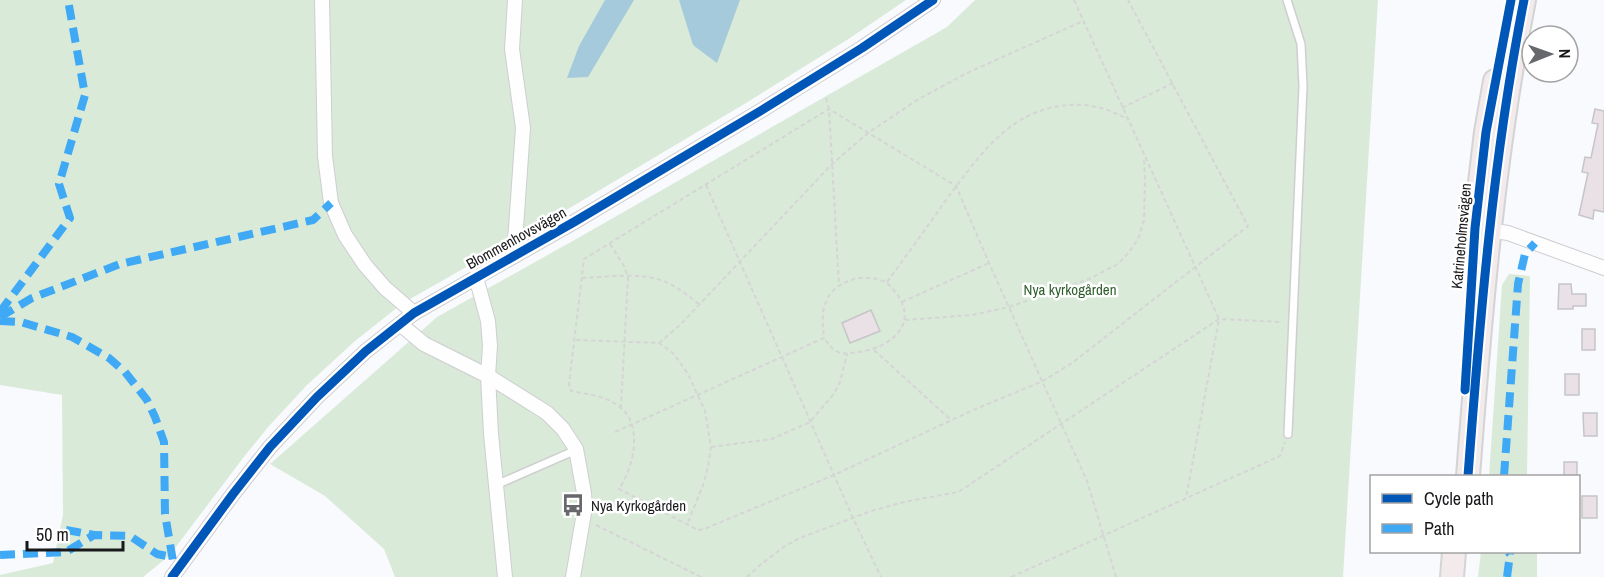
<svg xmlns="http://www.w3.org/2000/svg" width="1604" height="577" viewBox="0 0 1604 577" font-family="'Archivo Narrow',sans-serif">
<rect width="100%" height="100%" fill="#f9fafd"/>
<!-- green -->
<g fill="#d9ead8">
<polygon points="0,0 906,0 850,38 751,100 563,212 403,303 355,341 307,385 269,426 243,458 169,556 143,577 0,577 0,575 53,563 63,515 62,395 0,385"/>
<polygon points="975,0 1378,0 1343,577 395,577 384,549 325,496 270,464 437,317 578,238 947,27"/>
<polygon points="1509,274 1530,276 1527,476 1489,476 1502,285"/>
<polygon points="1481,552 1537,552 1537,577 1478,577"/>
</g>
<!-- water -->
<g fill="#a5cadb">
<polygon points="605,0 634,0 588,77 567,78 579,46"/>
<polygon points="679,0 740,0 717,63 693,45"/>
</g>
<!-- building -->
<g fill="#eae1e7" stroke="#c6c5c7" stroke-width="1.5">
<polygon points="1595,109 1604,111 1604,212 1594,210 1593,219 1579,215 1588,173 1582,172 1585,157 1591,158 1598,124 1592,123"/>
<polygon points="1559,284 1571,284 1572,294 1586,294 1586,306 1573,306 1573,309 1558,309"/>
<polygon points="871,310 880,331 850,343 842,323"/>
<rect x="1582" y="329" width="13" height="21"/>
<rect x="1565" y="374" width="14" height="21"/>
<polygon points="1583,413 1597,413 1597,436 1584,436"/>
<rect x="1564" y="462" width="13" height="15"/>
<rect x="1582" y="496" width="15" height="22"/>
</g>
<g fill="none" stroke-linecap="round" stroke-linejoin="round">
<!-- lane casing -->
<g stroke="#ceced1" stroke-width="10">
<g id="lane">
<polyline points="1287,0 1301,44 1303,86 1288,434"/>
<polyline points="496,485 576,450"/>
</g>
</g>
<!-- street casing -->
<g stroke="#ceced1" stroke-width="16">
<g id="street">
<polyline points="322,0 325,156 331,203 345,235 365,265 385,288 414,313"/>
<polyline points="1475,228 1508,233 1604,268"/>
<polyline points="514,256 523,128 512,49 515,0"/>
<polyline points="476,277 488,321 490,346 488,376 491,434 505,577"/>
<polyline points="400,324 424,344 488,376 547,413 563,429 576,449 584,493 585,507 573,577"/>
<polyline points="172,577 233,494 270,447 317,397 366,351 414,313 574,222 762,110 862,48 933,0"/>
</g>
</g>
<!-- primary casing -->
<g stroke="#d3d4d5" stroke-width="26">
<g id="primary">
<polyline points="1480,182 1486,132 1495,81"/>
<path d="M1468 476C1480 317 1493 157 1524 0"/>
<polyline points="1452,577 1454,552"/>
</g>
</g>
<!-- path -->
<g stroke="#d5d5d6" stroke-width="2" stroke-dasharray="4.5 3" stroke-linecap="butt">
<polyline points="1074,0 1219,319 1186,498"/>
<polyline points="826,98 829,109 839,285"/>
<polyline points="1122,108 1173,83"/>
<polyline points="706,185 853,518 881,577"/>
<polyline points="610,244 624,266 628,277 621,407"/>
<path d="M582 278C607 277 641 272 663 281 677 286 688 296 699 304"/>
<path d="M887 282C907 255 927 227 946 200 964 176 982 150 1005 131 1040 102 1089 95 1128 120"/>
<polyline points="902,302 989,263"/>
<polyline points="905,320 972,315 1009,307 1089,279 1118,264 1129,252 1138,239 1144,220 1145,180 1144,158"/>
<polyline points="576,340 659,343 673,353 688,374 705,411 711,447 708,467 703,485 687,525"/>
<polyline points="659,343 680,325 832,164 868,133 917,100 967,73 1083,21"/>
<polyline points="874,350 951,420"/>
<path d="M615 432 824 338C823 326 821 313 826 302 833 283 858 274 876 279 880 280 885 281 888 284 923 317 898 346 859 352 851 353 843 355 836 351 830 348 828 343 824 338"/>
<polyline points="711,447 772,439 810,422 833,395 840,382 847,354"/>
<polyline points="596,525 701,577"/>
<polyline points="747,577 760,565 785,546 800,538 871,511 904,502 958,492 966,487 1219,319 1282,322"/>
<polyline points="1011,577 1280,456 1285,442"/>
<path d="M1116 577 1087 481 989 263 956 186 829 109 584 259 569 384 571 391C588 394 606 396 620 407 644 426 633 468 619 489L698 530 704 529 834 475 971 411 1043 381 1072 363 1248 226 1128 0"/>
</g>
<!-- lane -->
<use href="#lane" stroke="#fefeff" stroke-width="7"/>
<!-- street -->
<use href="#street" stroke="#fefeff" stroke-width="14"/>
<!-- primary -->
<use href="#primary" stroke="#f2eaeb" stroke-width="22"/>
<!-- quiet -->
<g stroke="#3fa9f5" stroke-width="8" stroke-dasharray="15 8" stroke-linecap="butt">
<polyline points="0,312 70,218 59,184 85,95 68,0"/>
<polyline points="0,317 32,298 120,264 313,220 331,203"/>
<polyline points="0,321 21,322 72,337 109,358 125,372 147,400 155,417 164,442 165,514 175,573"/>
<polyline points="1504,476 1518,284 1525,254 1535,243"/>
<polyline points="66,530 94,535"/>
<polyline points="0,555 66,552 94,535 130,536 157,554 172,557"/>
<polyline points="1507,577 1510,554 1508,552"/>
</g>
<!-- cycleway casing -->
<g stroke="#fff" stroke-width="13">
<g id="cycleway">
<polyline points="1465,390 1475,228 1486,132 1511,0"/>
<path d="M1468 476C1480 317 1493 157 1524 0"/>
<polyline points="172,577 233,494 270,447 317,397 366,351 414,313 574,222 762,110 862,48 933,0"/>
</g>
</g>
<!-- cycleway -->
<use href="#cycleway" stroke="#0057b8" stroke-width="9"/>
</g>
<!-- icons -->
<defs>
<g id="bus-bare" transform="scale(1.8)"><path d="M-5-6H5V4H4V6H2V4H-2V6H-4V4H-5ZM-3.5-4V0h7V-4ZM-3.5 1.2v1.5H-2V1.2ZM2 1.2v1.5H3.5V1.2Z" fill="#67686b" stroke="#fff" stroke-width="2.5" paint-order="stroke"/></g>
</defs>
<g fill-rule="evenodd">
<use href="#bus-bare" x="573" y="505"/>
</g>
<g text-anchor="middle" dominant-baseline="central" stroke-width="5" stroke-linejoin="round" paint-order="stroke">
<!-- street labels -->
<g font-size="15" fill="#19191c" stroke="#fff">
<text transform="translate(1461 236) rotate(-85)">Katrineholmsvägen</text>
<text transform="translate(516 238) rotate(-29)">Blommenhovsvägen</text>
</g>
<!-- park labels -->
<g font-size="15" fill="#2f5e2c" stroke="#fff">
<text x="1070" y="289">Nya kyrkogården</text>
</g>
<!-- poi labels -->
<g font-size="15" fill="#19191c" stroke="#fff" text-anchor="start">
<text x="591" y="505">Nya Kyrkogården</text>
</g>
</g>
<!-- legend -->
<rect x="1370" y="475" width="210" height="78" fill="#ffffff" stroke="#a3a3a4" stroke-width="1.5"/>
<rect x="1382" y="494" width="30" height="9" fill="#0057b8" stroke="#a3a3a4" stroke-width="1.5"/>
<text x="1424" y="505" font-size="18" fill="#19191c">Cycle path</text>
<rect x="1382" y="524" width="30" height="9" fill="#3fa9f5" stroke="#a3a3a4" stroke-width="1.5"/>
<text x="1424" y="535" font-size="18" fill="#19191c">Path</text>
<!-- north arrow -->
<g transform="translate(1550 54) rotate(89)"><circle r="28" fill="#ffffff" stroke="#a3a3a4" stroke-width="1.5"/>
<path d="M0-4.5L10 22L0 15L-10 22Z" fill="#67686b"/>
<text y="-9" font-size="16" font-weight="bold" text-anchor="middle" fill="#19191c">N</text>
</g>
<!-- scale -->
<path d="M27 541v9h96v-9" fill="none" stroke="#19191c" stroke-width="3"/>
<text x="36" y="541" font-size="18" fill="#19191c" stroke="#ffffff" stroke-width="4.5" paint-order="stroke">50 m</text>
</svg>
